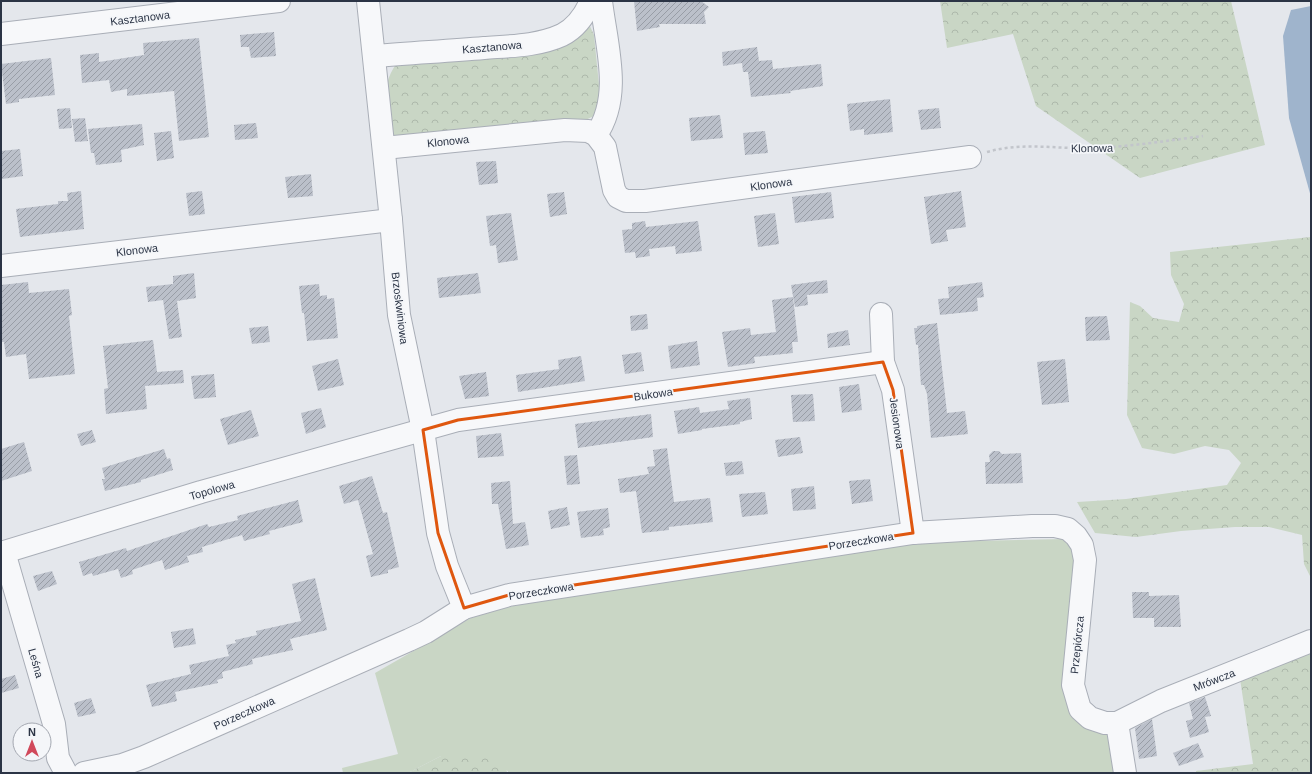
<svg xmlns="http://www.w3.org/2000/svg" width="1312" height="774" viewBox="0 0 1312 774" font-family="Helvetica,sans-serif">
<defs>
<pattern id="forest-crowns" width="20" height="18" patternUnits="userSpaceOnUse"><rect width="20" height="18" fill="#c9d6c5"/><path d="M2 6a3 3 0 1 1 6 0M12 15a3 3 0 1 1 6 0" fill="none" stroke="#adb8ab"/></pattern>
<pattern id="building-hatch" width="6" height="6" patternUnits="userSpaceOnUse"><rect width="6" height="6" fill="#bbc0ca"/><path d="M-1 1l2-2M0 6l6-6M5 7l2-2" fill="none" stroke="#989da6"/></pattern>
</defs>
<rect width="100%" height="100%" fill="#e4e7ec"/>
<!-- green -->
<polygon fill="#c9d6c5" points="1065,539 1075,547 1065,696 1111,737 1118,773 508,773 508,771 441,756 408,773 343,773 342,768 398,754 375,673 471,618 513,606 885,546 969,541"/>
<!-- forest -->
<g fill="url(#forest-crowns)">
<polygon points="940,1 1231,1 1265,145 1140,178 1036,106 1013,34 947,48"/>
<path d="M588 22 594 35 601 105 594 116 577 124 393 138C386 103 377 89 401 57H417Z"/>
<polygon points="1311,237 1311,578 1304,564 1302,535 1269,527 1235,527 1181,531 1136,537 1095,533 1077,502 1126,499 1227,485 1241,463 1229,450 1205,446 1174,454 1142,448 1127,415 1130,302 1140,306 1153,318 1179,322 1184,304 1171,275 1170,252"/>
<polygon points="1311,652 1311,773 1196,773 1196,771 1253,764 1240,679"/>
<polygon points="493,753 508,773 408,773 441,756"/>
</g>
<!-- water -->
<polygon fill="#9fb4cc" points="1311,6 1311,197 1289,118 1283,36 1291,10"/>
<!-- building -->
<g fill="url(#building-hatch)">
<polygon points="634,1 701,1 709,7 704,12 706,24 659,24 660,27 637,31"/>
<polygon points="274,32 276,56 251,58 249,47 241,47 240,35"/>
<polygon points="199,38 209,137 179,141 174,91 127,96 127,89 111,92 109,80 82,83 80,55 99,53 99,62 144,55 143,43"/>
<polygon points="757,47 759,61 772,60 773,69 821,64 823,86 790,91 791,93 751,97 748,72 743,72 742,63 723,66 722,52"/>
<polygon points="51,58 55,95 19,99 19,102 6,104 1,64"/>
<polygon points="890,99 893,132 864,135 864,129 850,131 847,104"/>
<polygon points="70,108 72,128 59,129 57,109"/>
<polygon points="939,108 941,128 921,130 918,110"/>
<polygon points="720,115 723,138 691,141 689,118"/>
<polygon points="85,118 88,141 75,142 72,119"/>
<polygon points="256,123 258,138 235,140 234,125"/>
<polygon points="142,124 144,145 121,150 122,162 96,165 94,153 91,153 88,129"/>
<polygon points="171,131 174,158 157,161 154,133"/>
<polygon points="765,131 768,153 745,155 743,133"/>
<polygon points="20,149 23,176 2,179 1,151"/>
<polygon points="496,161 498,183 479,185 476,162"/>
<polygon points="311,174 313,196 288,198 285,177"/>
<polygon points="81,191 84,229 20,237 16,209 58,204 58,201 68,201 67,193"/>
<polygon points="202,191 205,214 189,216 186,193"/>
<polygon points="961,191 966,227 946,230 948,241 931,244 924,197"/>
<polygon points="564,192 567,214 550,217 547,194"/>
<polygon points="831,192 834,218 795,223 792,197"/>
<polygon points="511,213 518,260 498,263 496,245 490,246 486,216"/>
<polygon points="775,213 779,244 758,247 754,216"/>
<polygon points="645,221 646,227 698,221 702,251 676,254 675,246 649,249 650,256 636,258 635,252 625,253 622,230 632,229 632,223"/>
<polygon points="194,273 196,298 177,301 182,337 169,339 163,300 148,302 146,287 173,284 173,276"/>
<polygon points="478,273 481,293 439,298 437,278"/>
<polygon points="827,280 828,293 807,295 808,305 795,307 791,285"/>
<polygon points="28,282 29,293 69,289 72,315 69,316 75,374 29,379 26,354 6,357 4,342 1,342 1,285"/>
<polygon points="982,282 984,297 977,298 978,311 940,315 938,299 949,298 948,287"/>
<polygon points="319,284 320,296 327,295 327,299 334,298 338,338 307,341 304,313 302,313 299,286"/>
<polygon points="793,297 798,342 792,342 793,353 754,357 755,363 728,367 722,332 750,328 751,335 776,332 772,300"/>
<polygon points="647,314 648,329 631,331 630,316"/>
<polygon points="1107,316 1110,340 1086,341 1085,317"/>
<polygon points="937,323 947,413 965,411 968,434 931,438 927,394 924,385 921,385 918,345 916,345 914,328 917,328 917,326"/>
<polygon points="268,326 270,342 252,344 249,328"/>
<polygon points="848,330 850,345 828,348 827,334"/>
<polygon points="153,340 157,372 183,370 184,383 145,386 147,409 106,414 104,389 108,388 103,346"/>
<polygon points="697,341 700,365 671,369 668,346"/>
<polygon points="641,352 644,371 625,374 622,355"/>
<polygon points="581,356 585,381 518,392 516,375 559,369 558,360"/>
<polygon points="338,359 344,385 318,391 312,366"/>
<polygon points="1065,359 1069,402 1042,405 1037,362"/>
<polygon points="486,372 489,396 465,399 459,376"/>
<polygon points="214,374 216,397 194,399 191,376"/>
<polygon points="859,384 862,410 842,413 839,387"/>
<polygon points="813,394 815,421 793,422 791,395"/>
<polygon points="750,398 752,419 740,422 740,424 702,429 702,430 678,434 674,411 699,407 700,413 729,409 727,401"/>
<polygon points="321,408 326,427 306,434 301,413"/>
<polygon points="251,410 259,436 228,445 220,419"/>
<polygon points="651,414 653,437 578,448 575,424"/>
<polygon points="92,430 96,442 81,446 77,434"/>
<polygon points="501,433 504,456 478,458 476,436"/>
<polygon points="800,437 803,453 778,457 775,440"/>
<polygon points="24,442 32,471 1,481 1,449"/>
<polygon points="667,448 674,502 710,498 713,522 669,527 669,530 642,533 636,491 620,493 618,479 649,474 647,467 655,466 653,450"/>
<polygon points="164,449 167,459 170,458 173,470 141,480 141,482 105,491 102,479 105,479 102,468"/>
<polygon points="993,451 999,451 1002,454 1021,453 1023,483 986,484 985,462 990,462 989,455"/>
<polygon points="577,455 580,484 567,485 564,456"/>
<polygon points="742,461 744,474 726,476 724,463"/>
<polygon points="372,476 383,513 387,512 399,567 388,570 388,573 371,577 366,556 373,554 358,500 344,504 339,486"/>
<polygon points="870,479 873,501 852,504 849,481"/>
<polygon points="510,481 513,524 525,522 529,545 506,549 498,504 492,504 491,483"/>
<polygon points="814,486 816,509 793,511 791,489"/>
<polygon points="765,492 768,514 742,517 739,494"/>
<polygon points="298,500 303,522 269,531 270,534 244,541 242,535 202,547 203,552 187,556 189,562 165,570 162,560 132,570 133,574 121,578 118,569 93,576 92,573 83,576 79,562 126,548 127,551 207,524 209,527 238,520 237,516"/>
<polygon points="567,507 570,525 551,529 548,511"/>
<polygon points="608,508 610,527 603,529 604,535 581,538 577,512"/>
<polygon points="52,571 57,584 38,591 33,576"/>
<polygon points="315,578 327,630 290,639 293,650 252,659 253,664 222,672 223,678 217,680 218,683 175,692 177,701 152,707 146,685 191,674 189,665 229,656 226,645 236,643 235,640 257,635 256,631 301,621 292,584"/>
<polygon points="1132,592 1149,592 1149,596 1179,595 1181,627 1154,627 1154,618 1133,618"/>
<polygon points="193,628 196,644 174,648 171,632"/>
<polygon points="15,675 19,688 1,693 1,679"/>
<polygon points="1205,697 1211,716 1205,717 1209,732 1190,738 1186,721 1193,719 1189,703"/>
<polygon points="91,698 96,713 78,717 74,703"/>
<polygon points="1152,719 1157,756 1139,759 1135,728"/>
<polygon points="1198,743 1204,757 1179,766 1173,753"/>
</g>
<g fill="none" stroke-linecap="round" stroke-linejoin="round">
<!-- minor casing -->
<g stroke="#a9aeb7" stroke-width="24">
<g id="minor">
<polyline points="368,1 391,220 399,315 423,430 438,533 447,566 464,608"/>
<polyline points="1,34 279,1"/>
<path d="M375 56C411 53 448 51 484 48 510 46 538 46 562 35 576 28 585 15 591 1"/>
<path d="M596 135C623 96 606 44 601 1"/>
<polyline points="384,148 565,130 588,131 596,135 605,147 614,190 618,197 626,201 645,201 970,157"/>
<polyline points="1,266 391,220"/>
<polyline points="881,314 883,362 893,390 913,533"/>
<polyline points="4,552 54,724 58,758 66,773"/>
<polyline points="1,553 201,492 458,420 883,362"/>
<polyline points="1117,723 1125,773"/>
<polyline points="84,773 122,765 144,757 409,640 426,632 464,608 509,595 913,533 1032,526 1055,526 1068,529 1076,536 1082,545 1085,560 1073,685 1080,709 1090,718 1105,723 1117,723 1161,701 1311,641"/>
</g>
</g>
<!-- path -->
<path stroke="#c2c5cb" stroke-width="2.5" stroke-dasharray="3 3" stroke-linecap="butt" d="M987 152C1021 142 1056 149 1090 148 1128 147 1165 141 1203 136"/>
<!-- minor -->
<use href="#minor" stroke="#f7f8fa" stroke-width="22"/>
</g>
<!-- marked area -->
<path fill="none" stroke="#df570f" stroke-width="3" stroke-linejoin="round" d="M883 362 893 390 913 533 509 595 464 608 438 533 423 430 458 420Z"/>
<g text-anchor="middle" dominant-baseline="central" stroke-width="3.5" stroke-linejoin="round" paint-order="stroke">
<!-- street labels -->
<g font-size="11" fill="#2b3445" stroke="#f4f6f9">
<text transform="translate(140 18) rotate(-7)">Kasztanowa</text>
<text transform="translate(492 47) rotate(-5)">Kasztanowa</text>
<text transform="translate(448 141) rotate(-6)">Klonowa</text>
<text transform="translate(1092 148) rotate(-1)">Klonowa</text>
<text transform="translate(771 184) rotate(-8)">Klonowa</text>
<text transform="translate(137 250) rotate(-7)">Klonowa</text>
<text transform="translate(400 308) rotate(83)">Brzoskwiniowa</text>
<text transform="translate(653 394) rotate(-8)">Bukowa</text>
<text transform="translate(897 423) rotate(82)">Jesionowa</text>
<text transform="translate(212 490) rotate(-16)">Topolowa</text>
<text transform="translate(861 541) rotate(-9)">Porzeczkowa</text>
<text transform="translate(541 591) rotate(-9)">Porzeczkowa</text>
<text transform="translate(1077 645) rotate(-84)">Przepiórcza</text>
<text transform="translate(36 663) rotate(74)">Leśna</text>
<text transform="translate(1214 680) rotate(-21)">Mrówcza</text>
<text transform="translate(244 713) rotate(-24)">Porzeczkowa</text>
</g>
</g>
<!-- border -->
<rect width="1312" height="774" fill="none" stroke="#2b3445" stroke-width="4"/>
<!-- north arrow -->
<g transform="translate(32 742)"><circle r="19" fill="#f4f6f9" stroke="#a4a8b1"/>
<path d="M0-3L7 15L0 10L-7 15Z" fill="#d1495b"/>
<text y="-6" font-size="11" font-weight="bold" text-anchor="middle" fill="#2b3445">N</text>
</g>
</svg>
